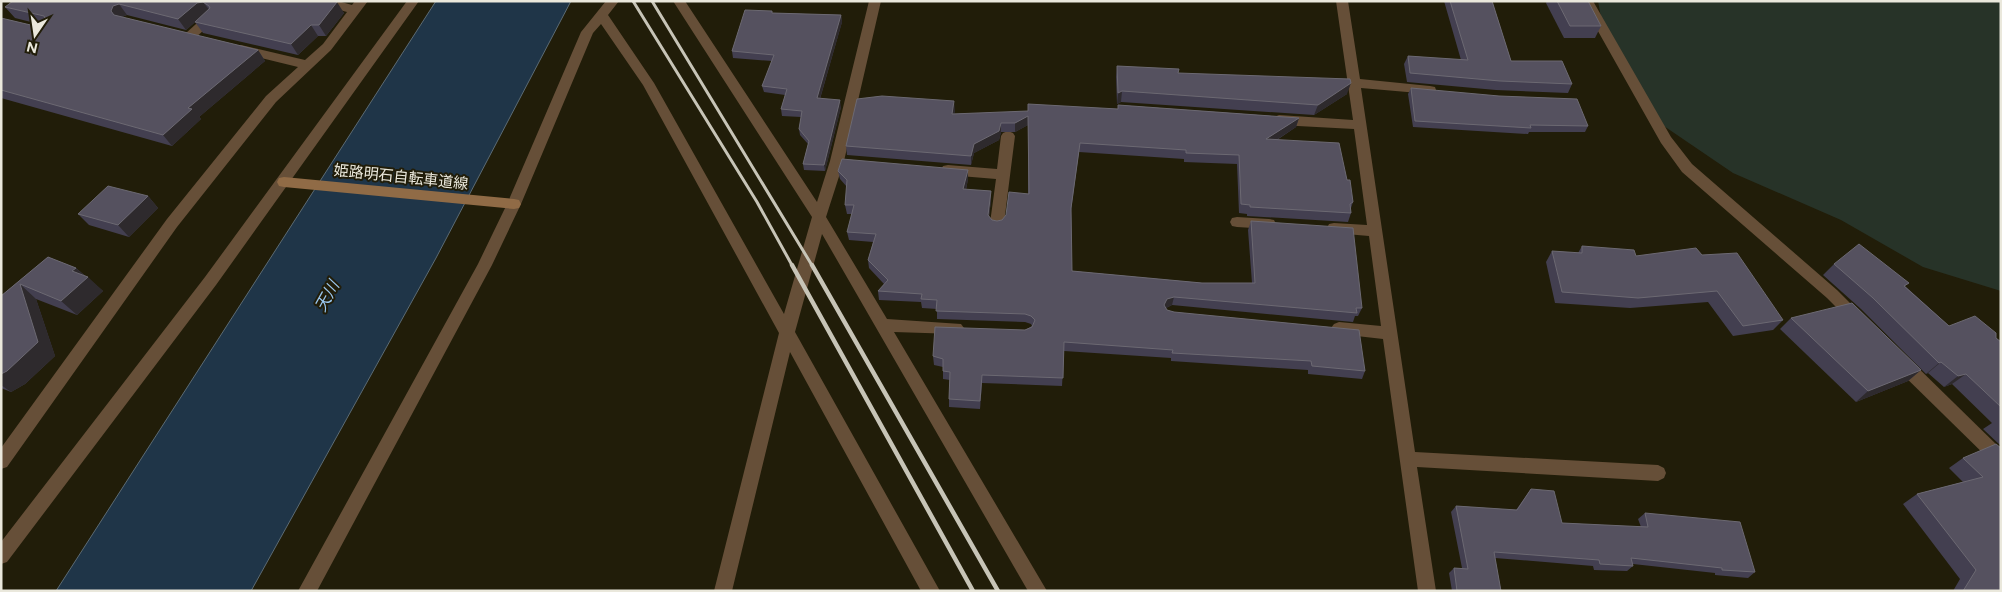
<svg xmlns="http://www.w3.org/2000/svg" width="2002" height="592" viewBox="0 0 2002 592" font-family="Figtree,'Noto Sans JP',sans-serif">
<rect width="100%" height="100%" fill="#211d09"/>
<!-- green -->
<polygon fill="#273328" points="1598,1 2001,1 2001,291 1923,267 1841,220 1733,173 1658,122 1602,23"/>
<!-- water -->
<polygon fill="#1f3548" stroke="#5c6b74" points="436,1 571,1 436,258 251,591 56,591"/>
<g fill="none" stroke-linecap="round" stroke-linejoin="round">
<!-- street -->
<g fill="#664f38" fill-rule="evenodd">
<polygon points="316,1 338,1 352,5 355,1 368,1 331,50 276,102 177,227 7,467 1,469 1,448 167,219 266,96 298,67 237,52 235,49 237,46 241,45 305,60 323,44 347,12 318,4"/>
<polygon points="407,1 419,1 216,285 7,562 1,564 1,542 205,277"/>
<polygon points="606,1 619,1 608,15 654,83 784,314 812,217 673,1 685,1 817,202 830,161 869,1 881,1 844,161 826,217 887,319 961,324 964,328 961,332 956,334 894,332 1047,591 1028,591 822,234 795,332 940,591 921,591 790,352 732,591 714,591 779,333 643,85 601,24 593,33 521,204 492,265 317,591 298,591 478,264 507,204 581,32"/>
<polygon points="1336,1 1348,1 1360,79 1430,86 1435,87 1436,90 1435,93 1430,94 1361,88 1415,452 1658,465 1664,468 1666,473 1664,478 1658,481 1417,467 1436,591 1418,591 1383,339 1339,334 1334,332 1331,328 1334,324 1339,322 1381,326 1369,236 1334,233 1329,232 1327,228 1329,224 1334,223 1367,225 1354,129 1279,125 1274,123 1272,120 1274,117 1279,115 1353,120"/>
<polygon points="1581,1 1593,1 1671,137 1692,164 1837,290 1862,315 1865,319 1862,323 1857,325 1852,323 1827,298 1682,172 1661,143"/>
<polygon points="210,14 216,18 214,21 194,39 186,39 184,36 186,33 206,15"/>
<polygon points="1008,131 1013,133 1015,136 1004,223 1002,227 997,228 992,227 990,223 996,179 948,175 943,174 941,170 943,166 948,165 997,169 1001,136 1003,133"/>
<polygon points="1237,217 1269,219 1274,220 1276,224 1274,228 1269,229 1237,227 1232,226 1230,222 1232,218"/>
<polygon points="1900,354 1906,356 2001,449 2001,467 1995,465 1894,366 1892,361 1894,356"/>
</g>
<!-- secondary -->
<polygon fill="#906b46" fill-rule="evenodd" points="284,177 514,199 519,200 521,204 519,208 514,209 284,187 279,186 277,182 279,178"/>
<!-- rail-far1 -->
<g stroke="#c7c4b7" stroke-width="3">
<polyline points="633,1 757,202 793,267"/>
<polyline points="652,1 813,267"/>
</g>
<!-- rail -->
<g stroke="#c7c4b7" stroke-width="4.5">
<polyline points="792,265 973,591"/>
<polyline points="812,265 998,591"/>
</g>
</g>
<!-- wall -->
<g fill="#433f50">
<polygon points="14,1 334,1 344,13 326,36 318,36 298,55 203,33 195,22 186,30 127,15 122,17 258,50 265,61 199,117 201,119 172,146 1,98 1,18 39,27 43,25 15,18 5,7"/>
<polygon points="1444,1 1492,1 1511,61 1572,84 1568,93 1496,90 1407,82 1404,64 1408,56 1461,60"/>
<polygon points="1547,1 1588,1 1601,26 1595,38 1564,38 1546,3"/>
<polygon points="772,13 841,15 842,22 820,99 841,107 825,171 804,170 803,164 808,144 800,135 799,129 801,117 782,116 781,109 785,95 764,92 762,86 772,61 733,58 732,51"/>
<polygon points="1117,66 1178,73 1347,94 1314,115 1121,102 1117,104 1116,77"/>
<polygon points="1411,88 1588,126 1585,132 1529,132 1528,134 1413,127 1408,94"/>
<polygon points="1118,105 1299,118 1296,127 1277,140 1347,180 1353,202 1351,208 1351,213 1348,222 1247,216 1247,214 1239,213 1237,164 1184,162 1184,159 1079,152 1071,211 1072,271 1202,283 1252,283 1248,230 1251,221 1362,308 1358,316 1355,316 1353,322 1172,305 1166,308 1167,310 1174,312 1365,371 1362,379 1308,374 1308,370 1171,361 1171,358 1064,351 1062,386 982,383 980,409 949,407 949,399 950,380 943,379 943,367 934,365 933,356 1025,330 1032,326 1031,324 1025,322 937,319 937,309 922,308 921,302 879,300 878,291 884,284 869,268 868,260 873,242 849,240 847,232 852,214 847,214 845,205 847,187 840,179 838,171 968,170 968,179 966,190 991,191 991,200 989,217 992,220 997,221 1002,220 1028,194 1028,125 1015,132 1001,132 999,140 974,153 971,165 847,155 846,146 955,110 954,114 1118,109"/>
<polygon points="148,196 158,208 129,237 89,225 78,214"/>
<polygon points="1582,246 1636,256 1702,255 1783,320 1773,330 1733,336 1708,302 1630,308 1555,303 1546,262 1552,251 1578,253"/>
<polygon points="48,257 76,268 103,291 77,315 36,299 55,356 25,384 11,392 1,388 1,296"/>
<polygon points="1834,264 1909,283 1905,286 1949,326 1996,338 2001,342 2001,446 1983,429 1992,423 1952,384 1944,387 1928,373 1926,374 1861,309 1823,275"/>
<polygon points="1791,318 1921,370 1908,381 1856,402 1780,329"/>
<polygon points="2001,448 2001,591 1953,591 1960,579 1903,504 1917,494 1963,482 1949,468 1963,458"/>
<polygon points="1531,489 1562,523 1641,527 1638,519 1645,513 1755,572 1748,578 1715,575 1715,573 1633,564 1633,566 1627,571 1594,570 1593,566 1495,558 1501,591 1452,591 1449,573 1454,568 1462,568 1451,512 1456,506 1516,510"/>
</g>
<!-- shaded-wall -->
<g fill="#2e2a2d">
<polygon points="203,2 211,12 205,14 186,30 178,19 197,3"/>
<polygon points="337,2 344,13 326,36 319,25"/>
<polygon points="119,4 127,15 121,17 119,22 111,11 113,6"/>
<polygon points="841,15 842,22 818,105 817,98"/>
<polygon points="311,25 318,36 298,55 291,44"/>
<polygon points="258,50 265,61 199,117 201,119 172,146 163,135 188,108"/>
<polygon points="1351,83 1347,94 1314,115 1318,105"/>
<polygon points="1122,91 1121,102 1117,104 1118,93"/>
<polygon points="840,100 841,107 825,171 824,165"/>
<polygon points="954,101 955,110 953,123 952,114"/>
<polygon points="1028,116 1028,125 1015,132 1015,123"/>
<polygon points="1299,118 1296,127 1264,148 1266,139"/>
<polygon points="1001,123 1001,132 999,140 974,153 971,165 971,156 974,144"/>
<polygon points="968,170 968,179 964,198 963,189"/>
<polygon points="991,191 991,200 988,224 988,215"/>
<polygon points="148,196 158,208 129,237 118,225"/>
<polygon points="76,268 87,278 88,277 103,291 77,315 61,301 72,271"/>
<polygon points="20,284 36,299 55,356 25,384 11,392 1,385 1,374"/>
<polygon points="1174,297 1172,305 1166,308 1164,305 1167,299"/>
<polygon points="1941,362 1928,373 1926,374 1939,363"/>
<polygon points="1921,370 1908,381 1856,402 1868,391"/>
<polygon points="1966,374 1952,384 1944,387 1958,376"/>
<polygon points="982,375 982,383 980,409 980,401"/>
</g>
<!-- building -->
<g fill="#55515f" stroke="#6c6972">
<polygon points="13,1 334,1 337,2 319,25 311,25 291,44 195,22 210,8 209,6 203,2 197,3 178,19 119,4 113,6 111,11 114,15 258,50 188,108 192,109 163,135 1,90 1,18 39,27 47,23 44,16 5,7"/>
<polygon points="1450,1 1492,1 1511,61 1562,61 1572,84 1500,81 1410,73 1408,56 1468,60"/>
<polygon points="1557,1 1588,1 1601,26 1570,26"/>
<polygon points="745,10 772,11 772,13 841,15 817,98 840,100 824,165 803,164 809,141 799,129 802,111 781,109 787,89 762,86 774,55 732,51"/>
<polygon points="1117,66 1179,69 1178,73 1350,79 1351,83 1318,105 1122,91 1118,93"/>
<polygon points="1411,88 1499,96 1577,99 1588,126 1530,125 1531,128 1415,121"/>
<polygon points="882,96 954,101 952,114 1028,111 1028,104 1118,109 1118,105 1299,118 1266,139 1339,143 1347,180 1350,180 1353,202 1350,204 1351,213 1250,207 1250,205 1241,204 1239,155 1186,153 1186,150 1080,143 1071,208 1072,271 1202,283 1255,283 1251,221 1353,228 1362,308 1356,308 1357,313 1174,297 1167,299 1164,305 1167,310 1174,312 1359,330 1365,371 1312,366 1311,361 1172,353 1173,350 1064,342 1063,378 982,375 980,401 949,399 950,372 943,371 943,359 933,356 935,327 1025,330 1032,327 1035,320 1031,316 1025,314 936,311 937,300 921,299 922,294 878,291 888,280 868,260 876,234 847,232 854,205 845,205 847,180 838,171 842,159 968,170 963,189 991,191 988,215 992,220 997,221 1002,220 1006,215 1009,192 1029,194 1028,116 1015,123 1001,123 999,131 974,144 971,156 846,146 857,99"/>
<polygon points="108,186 148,196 118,225 78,214"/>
<polygon points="1859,244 1909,283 1904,286 1949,326 1975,316 1996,333 1996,338 2001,342 2001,407 1966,374 1958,376 1941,362 1939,363 1873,298 1834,264"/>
<polygon points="1582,246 1634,250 1636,256 1696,248 1702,255 1737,253 1783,320 1743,326 1717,291 1638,298 1562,292 1552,251 1582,253"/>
<polygon points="48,257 76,268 72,271 88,277 61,301 20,284 38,342 7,371 1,374 1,296"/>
<polygon points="1852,303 1921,370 1868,391 1791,318"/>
<polygon points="1996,444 2001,448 2001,591 1963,591 1976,570 1917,494 1983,477 1963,458"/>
<polygon points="1531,489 1554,491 1562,523 1648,527 1645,513 1740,522 1755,572 1722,570 1722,568 1631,558 1633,566 1600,564 1599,560 1494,552 1501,591 1457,591 1454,568 1468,569 1456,506 1517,510"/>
</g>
<g text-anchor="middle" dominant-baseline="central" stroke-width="4" stroke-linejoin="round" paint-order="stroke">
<!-- street labels -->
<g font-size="15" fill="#eae8dc" stroke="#211d09">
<text transform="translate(401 177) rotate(6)">姫路明石自転車道線</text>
</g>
<!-- water labels -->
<g font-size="16" font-style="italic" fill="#9bc7ef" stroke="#211d09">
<text transform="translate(327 296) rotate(-61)">天川</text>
</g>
</g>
<!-- border -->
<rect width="2002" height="592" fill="none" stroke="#eae8dc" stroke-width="5"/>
<!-- north arrow -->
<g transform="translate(35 35) rotate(193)" stroke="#211d09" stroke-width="4" paint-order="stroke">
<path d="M0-4L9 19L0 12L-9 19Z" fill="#eae8dc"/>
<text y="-8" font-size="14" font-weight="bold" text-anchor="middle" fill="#eae8dc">N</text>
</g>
</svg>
